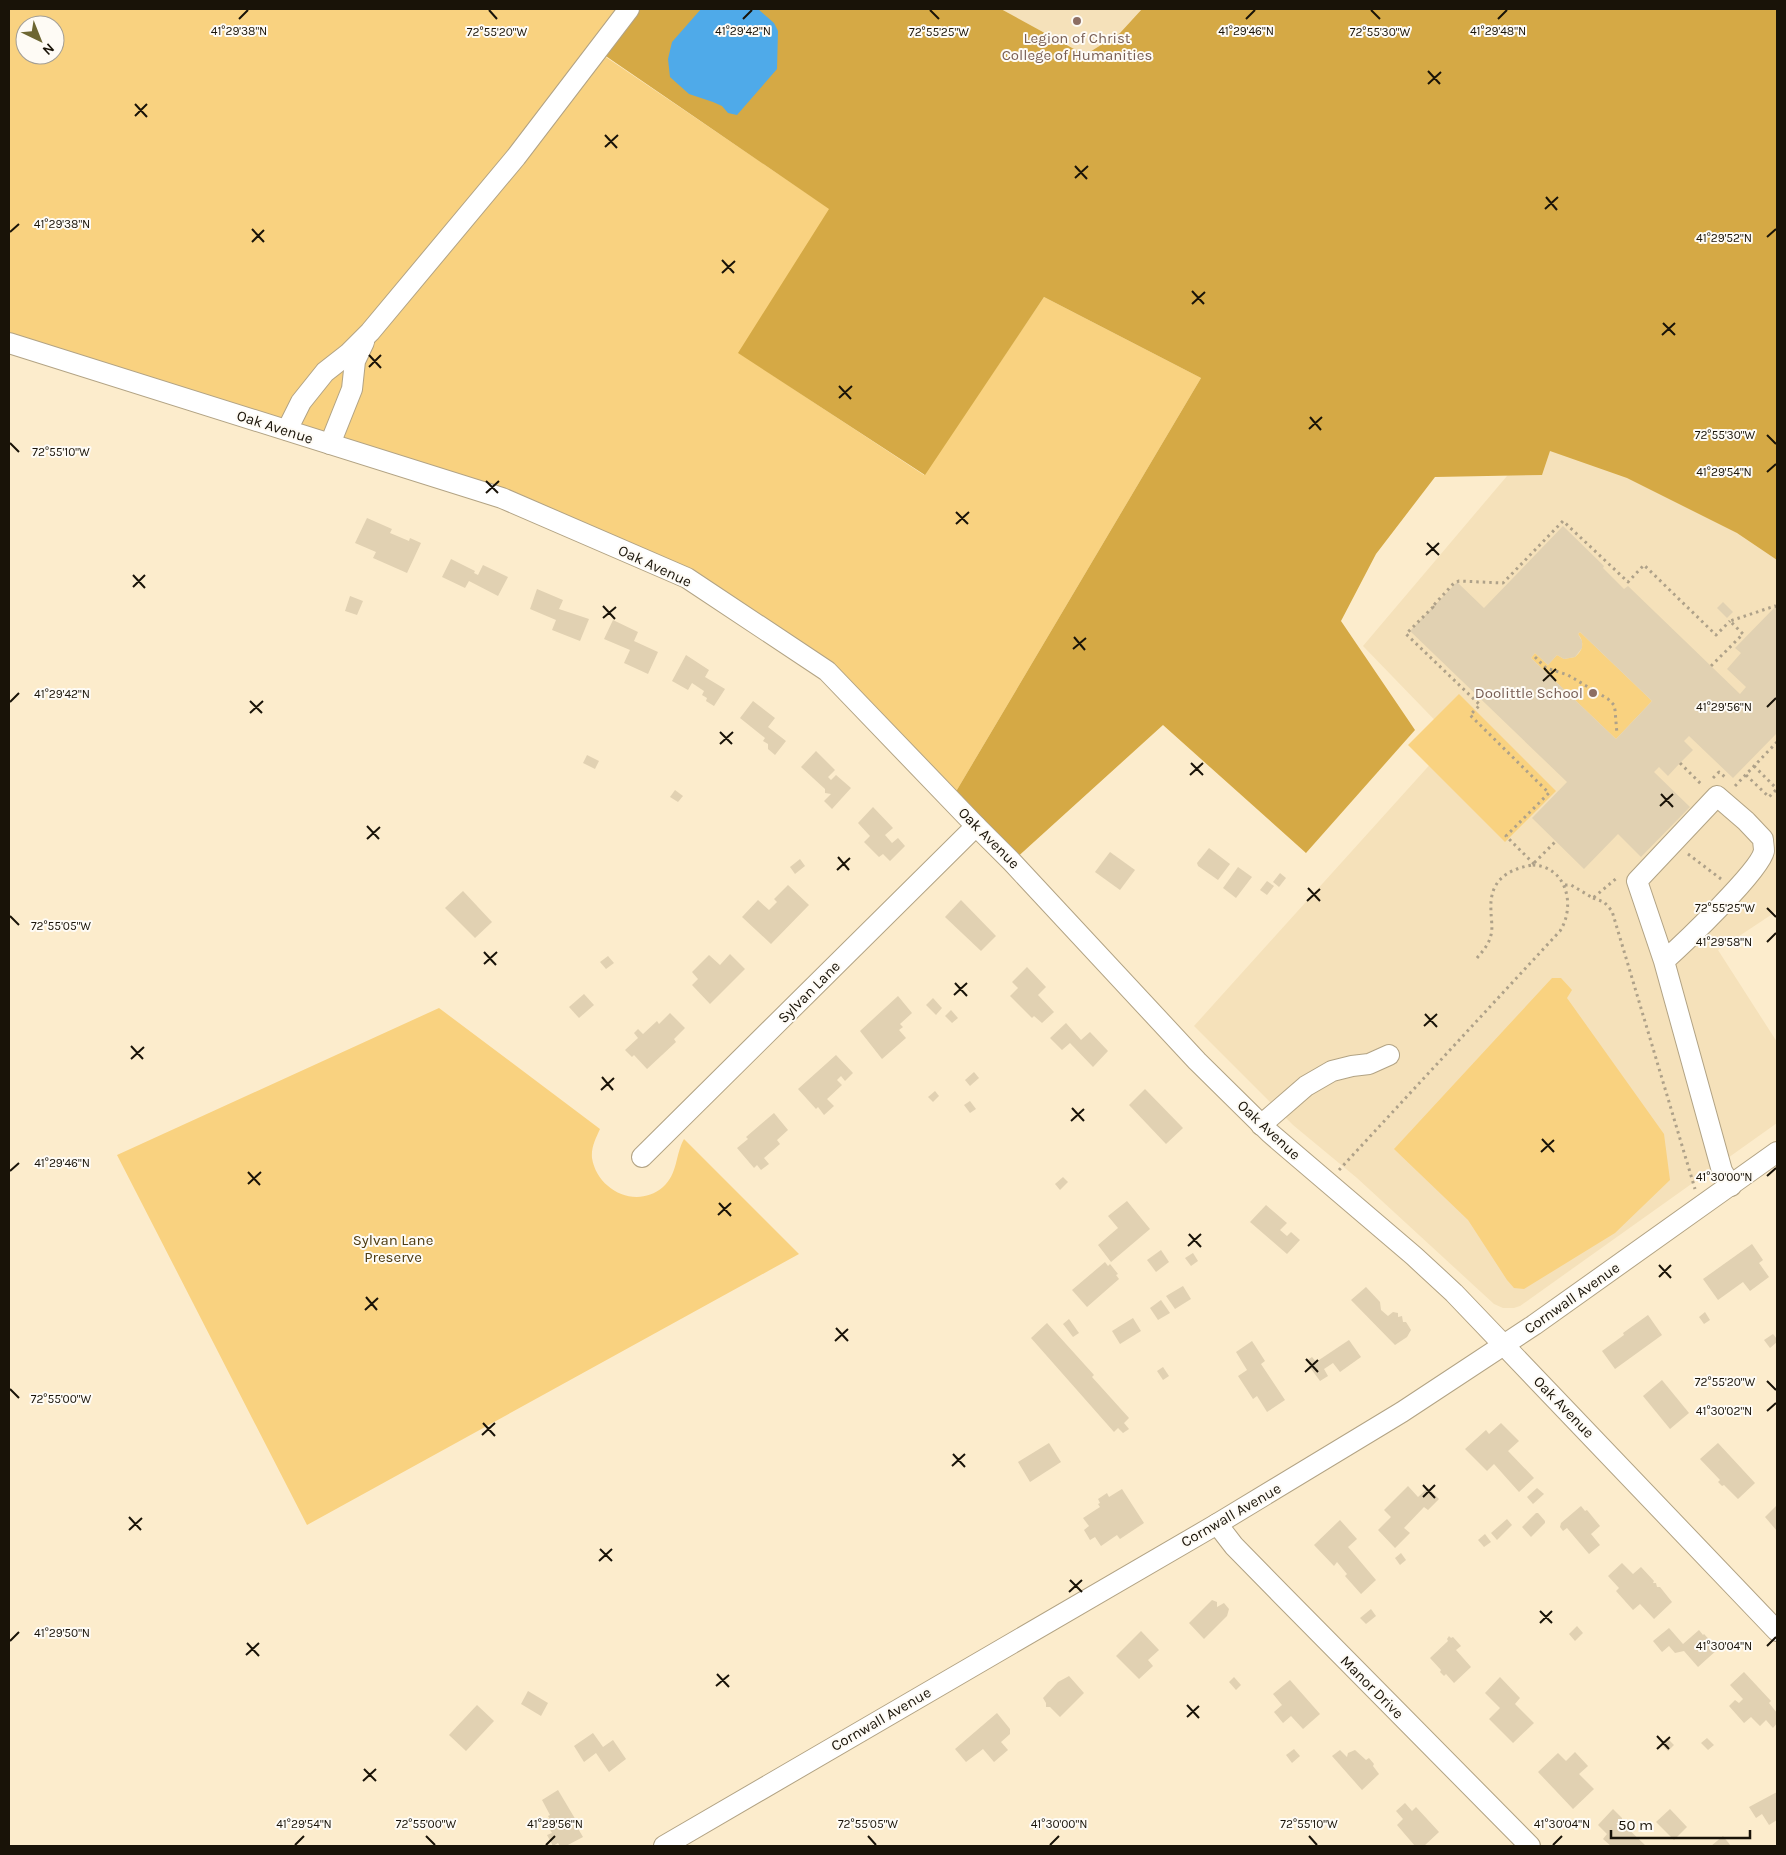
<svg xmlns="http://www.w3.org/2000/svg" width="1786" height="1855" viewBox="0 0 1786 1855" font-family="Karla,sans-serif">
<rect width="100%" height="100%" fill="#fceccc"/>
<!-- built -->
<g fill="#f5e1ba">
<polygon points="1001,9 1142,9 1120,33 1085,55"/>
<polygon points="1777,209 1777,911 1718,950 1777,1042 1777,1123 1520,1306 1514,1308 1503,1308 1494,1304 1357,1178 1293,1125 1194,1026 1453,739 1363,646 1518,463"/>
</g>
<!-- green -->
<g fill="#f9d280" fill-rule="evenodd">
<path d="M9 9H629L597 51 830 209 739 353 924 475 1044 297 1201 378 951 800 827 671 687 578 502 498 9 343ZM25 25H55V55H25Z"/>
<path d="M1580 632 1652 701 1616 739 1531 658 1535 653 1548 665 1557 655 1564 659 1575 657C1583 651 1585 642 1578 634Z"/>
<polygon points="1459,694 1556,791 1505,842 1408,745"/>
<polygon points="1552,978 1561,978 1572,990 1567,998 1664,1134 1670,1180 1615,1233 1524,1289 1514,1288 1507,1280 1468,1220 1394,1149"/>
<path d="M439 1008 600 1129C596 1138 591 1147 592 1158 597 1190 636 1210 663 1187 678 1174 675 1155 684 1139L799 1254 307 1525 117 1155Z"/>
</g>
<!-- forest -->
<polygon fill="#d5a945" points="629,9 1001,9 1085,55 1120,33 1142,9 1777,9 1777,560 1737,533 1627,478 1550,451 1542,475 1435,477 1376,554 1341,621 1415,730 1306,853 1163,725 1012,862 951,800 1201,378 1044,297 925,475 738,353 829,209 597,50"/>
<!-- water -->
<polygon fill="#4faae9" points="701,9 758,9 774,23 778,31 777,69 737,115 728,113 722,106 713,102 689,94 670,77 668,59 672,42"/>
<!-- building -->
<g fill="#e1d1b2" fill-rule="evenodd">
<polygon points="367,518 392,529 390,533 409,541 410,538 421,543 407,573 373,558 376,552 355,543"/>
<path d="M1563 526 1604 566 1603 568 1624 589 1628 586 1740 694 1746 687 1727 669 1741 653 1735 648 1775 607 1777 609V733L1733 778 1689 736 1684 741 1693 750 1680 763 1668 776 1659 767 1654 772 1690 807 1641 857 1618 834 1584 869 1532 818 1567 782 1410 631 1457 582 1484 608ZM1580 632 1652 701 1616 739 1531 658 1535 653 1548 665 1557 655 1564 659 1575 657 1582 648V641L1578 634Z"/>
<polygon points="451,559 475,571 474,573 478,575 483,565 508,577 498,596 469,581 465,588 442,577"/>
<polygon points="537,589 563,600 559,609 589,619 580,641 552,630 556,620 530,609"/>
<polygon points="350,596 363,601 357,615 345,611"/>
<polygon points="1723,602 1733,612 1727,618 1717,608"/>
<polygon points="613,620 638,632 634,641 658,652 648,674 624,663 630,650 604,639"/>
<polygon points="686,655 709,670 705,677 725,689 714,706 706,701 707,698 702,695 704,691 692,683 688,690 672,681"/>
<polygon points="753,701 775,718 768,727 786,741 775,755 768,749 768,744 763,741 765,738 740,718"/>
<polygon points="816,751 835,770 828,777 831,780 836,775 851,788 832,809 824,801 831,794 825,793 825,789 801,767"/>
<polygon points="587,755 599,761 595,769 583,763"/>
<polygon points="675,790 683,796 678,802 670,797"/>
<polygon points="873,807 893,828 885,835 892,843 898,838 905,846 890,861 883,854 879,857 864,842 870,836 858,823"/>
<polygon points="1209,848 1230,864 1218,880 1198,866 1197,863"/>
<polygon points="1110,852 1135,870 1120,890 1095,872"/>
<polygon points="800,859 805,866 795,874 790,867"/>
<polygon points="1238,867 1252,877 1236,898 1223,888"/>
<polygon points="1280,873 1286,878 1279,887 1273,882"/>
<polygon points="1267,881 1274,886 1267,895 1260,890"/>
<polygon points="788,885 809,905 771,944 742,917 758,900 769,910 777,902 774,899"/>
<polygon points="463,891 492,922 475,938 445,908"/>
<polygon points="961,900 996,936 981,951 945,917"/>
<polygon points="730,954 745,969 710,1004 692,985 698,979 692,972 709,955 720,965"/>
<polygon points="608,956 614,963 606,969 600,962"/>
<polygon points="1027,967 1046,987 1038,995 1054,1012 1042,1023 1034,1016 1032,1018 1010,996 1018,988 1012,982"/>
<polygon points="584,994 594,1005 579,1018 569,1007"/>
<polygon points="898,996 912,1013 900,1024 903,1027 899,1030 906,1038 882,1059 860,1031"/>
<polygon points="933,998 942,1008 936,1015 926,1005"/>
<polygon points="951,1010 958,1018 952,1023 945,1016"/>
<polygon points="670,1013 685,1028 674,1039 676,1042 647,1069 634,1055 632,1057 625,1050 638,1038 634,1033 638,1029 643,1034 657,1021 659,1024"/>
<polygon points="1066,1023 1081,1040 1090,1032 1108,1051 1093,1067 1070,1043 1062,1050 1050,1038"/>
<polygon points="836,1055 853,1073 845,1081 841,1076 837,1080 842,1085 827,1099 834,1106 824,1115 818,1107 816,1109 798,1089"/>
<polygon points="974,1072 979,1078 970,1086 965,1080"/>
<polygon points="1145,1089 1183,1128 1166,1144 1129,1105"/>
<polygon points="935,1091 939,1096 933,1102 928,1097"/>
<polygon points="970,1101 976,1109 970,1113 964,1105"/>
<polygon points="774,1113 788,1130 777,1140 780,1144 764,1158 769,1164 761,1170 757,1165 754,1168 737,1148 748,1139 746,1137"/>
<polygon points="1063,1177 1068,1182 1060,1190 1055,1184"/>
<polygon points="1127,1201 1150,1229 1111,1262 1098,1245 1118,1228 1108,1216"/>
<polygon points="1266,1205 1287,1223 1280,1230 1287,1236 1291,1232 1300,1240 1287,1254 1250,1222"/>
<polygon points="1752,1244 1763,1260 1759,1263 1769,1277 1750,1291 1743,1282 1718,1300 1703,1279"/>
<polygon points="1161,1250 1169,1262 1156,1272 1147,1260"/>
<polygon points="1193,1253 1198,1261 1191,1266 1185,1258"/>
<polygon points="1105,1262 1108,1266 1110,1264 1118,1274 1116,1275 1119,1279 1087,1307 1072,1290"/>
<polygon points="1183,1286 1191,1299 1175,1309 1166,1296"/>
<polygon points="1366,1287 1380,1302 1381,1310 1388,1316 1393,1312 1398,1313 1398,1317 1402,1316 1403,1322 1406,1322 1411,1330 1407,1337 1395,1345 1351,1300"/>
<polygon points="1161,1300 1170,1313 1158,1320 1150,1308"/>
<polygon points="1705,1312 1710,1320 1704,1324 1699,1317"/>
<polygon points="1648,1315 1662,1335 1615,1369 1602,1351 1624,1335 1623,1333"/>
<polygon points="1133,1318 1141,1331 1120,1344 1112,1331"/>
<polygon points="1069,1319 1079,1333 1073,1337 1063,1324"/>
<polygon points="1047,1323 1094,1375 1092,1377 1129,1418 1124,1423 1129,1429 1123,1433 1118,1428 1114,1432 1031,1338"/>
<polygon points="1773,1334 1777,1339 1777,1342 1770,1348 1764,1340"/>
<polygon points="1349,1340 1361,1357 1340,1372 1333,1363 1324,1369 1328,1376 1320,1381 1309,1366 1311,1364 1308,1360 1312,1357 1316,1362"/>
<polygon points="1252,1341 1265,1361 1261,1364 1285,1400 1267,1412 1257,1396 1253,1399 1238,1376 1247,1370 1236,1352"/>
<polygon points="1163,1367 1169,1376 1163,1380 1157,1371"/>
<polygon points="1662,1380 1689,1413 1670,1429 1643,1396"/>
<polygon points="1501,1423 1519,1441 1508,1451 1534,1478 1519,1492 1494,1464 1487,1471 1465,1449 1486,1430 1489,1434"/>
<polygon points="1049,1443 1061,1462 1030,1482 1018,1462"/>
<polygon points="1718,1443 1755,1483 1738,1499 1724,1485 1722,1486 1718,1482 1720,1480 1700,1459"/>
<polygon points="1408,1486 1418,1497 1428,1488 1439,1499 1428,1510 1424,1507 1404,1528 1410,1533 1395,1548 1378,1530 1391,1517 1384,1510"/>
<polygon points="1537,1488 1544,1494 1533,1504 1527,1497"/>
<polygon points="1122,1489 1144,1523 1120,1539 1117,1535 1101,1546 1095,1537 1090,1540 1084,1530 1089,1526 1083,1518 1100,1507 1098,1504 1100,1503 1098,1499 1107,1493 1109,1497"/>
<polygon points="1777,1505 1777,1531 1765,1517"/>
<polygon points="1581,1506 1585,1511 1587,1510 1600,1526 1591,1534 1600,1545 1589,1554 1567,1528 1563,1531 1560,1527 1561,1523"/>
<polygon points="1536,1513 1538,1513 1545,1521 1545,1523 1531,1537 1522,1527"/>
<polygon points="1507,1519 1512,1525 1497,1540 1491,1533"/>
<polygon points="1340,1520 1357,1539 1348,1547 1376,1580 1361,1594 1345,1576 1347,1574 1337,1562 1334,1566 1314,1545"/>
<polygon points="1485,1534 1491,1542 1484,1547 1478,1540"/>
<polygon points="1401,1553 1406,1560 1400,1565 1395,1558"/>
<polygon points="1622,1563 1633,1574 1641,1567 1654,1581 1653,1583 1656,1583 1657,1587 1660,1587 1672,1602 1654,1619 1640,1604 1633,1610 1616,1591 1619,1588 1608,1576"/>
<polygon points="1212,1600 1217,1602 1217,1607 1224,1603 1229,1609 1227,1616 1204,1639 1189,1623"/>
<polygon points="1371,1609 1376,1616 1366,1624 1360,1618"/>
<polygon points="1577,1626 1583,1633 1575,1641 1569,1634"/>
<polygon points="1669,1628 1683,1644 1699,1630 1703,1635 1704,1634 1718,1649 1698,1667 1684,1651 1675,1653 1669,1646 1662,1652 1653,1641"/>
<polygon points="1141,1631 1159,1650 1148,1660 1153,1666 1139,1679 1116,1656"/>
<polygon points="1449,1636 1451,1638 1453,1637 1461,1646 1456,1650 1471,1667 1454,1683 1446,1674 1444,1676 1440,1672 1441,1670 1430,1658 1448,1641 1447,1639"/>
<polygon points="1744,1672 1771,1701 1769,1703 1777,1713 1777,1723 1773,1728 1766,1720 1760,1726 1751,1717 1744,1723 1729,1706 1735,1700 1739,1703 1743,1699 1730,1685"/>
<polygon points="1069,1676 1084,1693 1060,1717 1050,1707 1046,1707 1046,1703 1043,1698 1058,1682"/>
<polygon points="1234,1677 1241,1685 1236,1690 1229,1682"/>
<polygon points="1500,1677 1520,1698 1515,1704 1534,1723 1513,1743 1489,1719 1500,1708 1485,1693"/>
<polygon points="1290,1680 1320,1714 1303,1729 1291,1716 1283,1723 1274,1712 1282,1705 1273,1694"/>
<polygon points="528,1691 548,1703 541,1716 521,1704"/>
<polygon points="477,1705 494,1721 466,1751 449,1735"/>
<polygon points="997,1713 1010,1729 1010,1734 1001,1742 1008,1750 994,1762 983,1749 966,1762 955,1749"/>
<polygon points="593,1733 603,1747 613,1740 626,1759 609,1772 596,1753 584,1762 574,1746"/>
<polygon points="1667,1738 1674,1745 1668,1751 1661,1744"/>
<polygon points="1707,1738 1714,1745 1708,1750 1701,1743"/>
<polygon points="1294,1749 1300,1756 1292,1763 1286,1755"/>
<polygon points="1340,1750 1347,1757 1348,1753 1355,1750 1366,1760 1369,1758 1374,1764 1373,1766 1379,1774 1362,1790 1332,1756"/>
<polygon points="1575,1752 1588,1766 1579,1774 1594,1789 1573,1809 1538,1772 1558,1753 1566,1761"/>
<polygon points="558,1790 577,1822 576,1825 583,1837 566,1846 560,1846 558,1843 553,1846 547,1835 552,1833 548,1826 552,1823 548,1816 550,1815 542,1800"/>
<polygon points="1777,1792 1777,1820 1769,1825 1762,1814 1756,1818 1749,1807"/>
<polygon points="1405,1803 1412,1811 1416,1807 1439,1832 1424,1846 1415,1846 1397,1825 1403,1819 1396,1811"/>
<polygon points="1613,1809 1622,1818 1622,1823 1646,1846 1611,1846 1603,1839 1607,1834 1598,1825"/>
<polygon points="1670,1809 1687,1827 1674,1840 1656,1822"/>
<polygon points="1723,1836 1731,1846 1711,1846"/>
</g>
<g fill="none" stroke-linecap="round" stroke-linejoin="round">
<!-- minor casing -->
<g stroke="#b2a384" stroke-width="22">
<g id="minor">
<polyline points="9,343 502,498 687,578 827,671 976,826 1012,862 1197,1061 1270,1133 1414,1256 1454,1293 1777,1631"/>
<polyline points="287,430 301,402 325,372 348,354 370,332 516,157 629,9"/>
<polyline points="330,444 352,389 355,361 364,342"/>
<path d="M1664 961 1637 881 1717 796 1746 821 1763 839C1763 843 1764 847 1764 851 1760 871 1683 944 1664 961L1722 1171 1731 1186"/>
<polyline points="1261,1125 1306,1086 1332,1071 1352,1066 1369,1064 1389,1055"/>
<polyline points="642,1157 976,826"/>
<polyline points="1217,1524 1234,1546 1282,1595 1530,1846"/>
<polyline points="664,1846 1217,1524 1402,1412 1534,1325 1777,1152"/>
</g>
</g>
<!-- path -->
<g stroke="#aea189" stroke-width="3" stroke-dasharray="2.5 4" stroke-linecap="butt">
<polyline points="1535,657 1546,668 1568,675 1608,699 1614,705 1615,710 1617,734"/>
<polyline points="1711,666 1743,634 1730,621 1775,606 1777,607"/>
<polyline points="1680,763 1702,785"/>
<polyline points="1754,766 1777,789"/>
<polyline points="1746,775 1769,797 1777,789"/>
<polyline points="1713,778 1719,772 1725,777"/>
<polyline points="1735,786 1777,742"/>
<polyline points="1688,854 1721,879"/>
<polyline points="1534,864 1506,836 1549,793 1470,715 1480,705 1406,634 1433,607 1432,607 1454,583 1459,581 1503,583 1563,521 1628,582 1644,565 1716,635 1730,621"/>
<polyline points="1565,885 1571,885 1593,898 1618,877"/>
<polyline points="1593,898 1604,902 1612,911 1695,1189"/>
<path d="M1477 958C1483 951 1489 944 1491 935 1493 928 1491 918 1491 911 1489 882 1505 870 1532 865"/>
<path d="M1339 1170 1560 931C1576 906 1567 866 1532 865L1556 841"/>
</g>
<!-- minor -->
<use href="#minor" stroke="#fff" stroke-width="20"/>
</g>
<!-- ticks -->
<path fill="none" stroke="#191308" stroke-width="2" d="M489 10 497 19M930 10 939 19M1371 10 1380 19M239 19 248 10M743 19 752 10M1246 19 1255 10M1498 19 1507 10M1428 71 1440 84M1428 84 1441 72M135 104 147 117M135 116 147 104M605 135 617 148M605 147 618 135M1075 166 1087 179M1075 178 1088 166M1546 197 1557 210M1545 209 1558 197M252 229 264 242M10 232 19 224M1767 237 1776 229M252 242 264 230M722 260 734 273M722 273 735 261M1192 291 1204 304M1192 304 1205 292M1663 323 1675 335M1662 335 1675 323M369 355 381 368M369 367 381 355M839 386 851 399M839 398 852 386M1310 417 1321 430M1309 429 1322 417M1767 435 1776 444M10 443 19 452M1767 472 1776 464M486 481 498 493M486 493 499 481M956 512 968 524M956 524 969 512M1427 543 1439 555M1426 555 1439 543M133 575 145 588M133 587 145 575M603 606 615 619M603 618 616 607M1074 637 1085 650M1073 649 1086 638M1544 668 1556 681M1543 681 1556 669M250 701 262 713M10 702 19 693M1767 707 1776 698M250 713 263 701M720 732 732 744M720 744 733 732M1191 763 1203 775M1190 775 1203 763M1661 794 1673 807M1660 806 1673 794M367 826 379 839M367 839 380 827M838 857 849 870M837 870 850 858M1308 888 1320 901M1307 901 1320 889M1767 908 1776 917M10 916 19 925M1767 942 1776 933M484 952 496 965M484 964 497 952M955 983 967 996M954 995 967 983M1425 1014 1437 1027M1424 1026 1437 1014M131 1046 143 1059M131 1059 144 1047M602 1077 613 1090M601 1090 614 1078M1072 1108 1084 1121M1071 1121 1084 1109M1542 1139 1554 1152M1541 1152 1554 1140M10 1171 19 1163M248 1172 260 1185M1767 1176 1776 1168M248 1184 261 1172M719 1203 731 1216M718 1215 731 1203M1189 1234 1201 1247M1188 1246 1201 1234M1659 1265 1671 1278M1659 1277 1671 1265M366 1297 377 1310M365 1310 378 1298M836 1328 848 1341M835 1341 848 1329M1306 1359 1318 1372M1305 1372 1318 1360M1767 1381 1776 1390M10 1389 19 1398M1767 1411 1776 1403M483 1423 495 1436M482 1435 495 1423M953 1454 965 1467M952 1466 965 1454M1423 1485 1435 1498M1423 1497 1435 1485M129 1517 141 1530M129 1530 142 1518M600 1549 612 1561M599 1561 612 1549M1070 1580 1082 1592M1069 1592 1082 1580M1540 1611 1552 1623M1540 1623 1552 1611M10 1641 19 1632M247 1643 259 1656M1767 1646 1776 1637M246 1655 259 1643M717 1674 729 1687M716 1686 729 1675M1187 1705 1199 1718M1187 1717 1199 1706M1657 1736 1669 1749M1657 1749 1670 1737M364 1769 376 1781M363 1781 376 1769M426 1836 435 1845M868 1836 876 1845M1309 1836 1317 1845M295 1845 304 1836M546 1845 555 1836M1050 1845 1059 1836M1553 1845 1562 1836"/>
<!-- markers -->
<g fill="#8d6e63" stroke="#fefbf5" stroke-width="2">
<circle cx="1077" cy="21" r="5"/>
<circle cx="1593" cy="693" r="5"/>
</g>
<g text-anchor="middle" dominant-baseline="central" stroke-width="4" stroke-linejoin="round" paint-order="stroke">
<!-- education labels -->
<g font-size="15" fill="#785e54" stroke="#fefbf5">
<text x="1077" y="38">Legion of Christ<tspan x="1077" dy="17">College of Humanities</tspan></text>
<text x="1583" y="693" text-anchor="end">Doolittle School</text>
</g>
<!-- street labels -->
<g font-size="15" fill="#191308" stroke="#fefbf5">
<text transform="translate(275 427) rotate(18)">Oak Avenue</text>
<text transform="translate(655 566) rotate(25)">Oak Avenue</text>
<text transform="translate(989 838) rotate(45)">Oak Avenue</text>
<text transform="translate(809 992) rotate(-45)">Sylvan Lane</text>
<text transform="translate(1269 1130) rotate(43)">Oak Avenue</text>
<text transform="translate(1572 1298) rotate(-35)">Cornwall Avenue</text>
<text transform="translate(1564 1407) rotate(46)">Oak Avenue</text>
<text transform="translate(1231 1515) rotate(-30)">Cornwall Avenue</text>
<text transform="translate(1372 1687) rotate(45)">Manor Drive</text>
<text transform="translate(881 1719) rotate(-30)">Cornwall Avenue</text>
</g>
<!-- park labels -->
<g font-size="15" fill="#4c3a10" stroke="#fefbf5">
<text x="393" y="1240">Sylvan Lane<tspan x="393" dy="17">Preserve</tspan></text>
</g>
</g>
<g font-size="12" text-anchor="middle" fill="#191308" stroke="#fefbf5" stroke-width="4" stroke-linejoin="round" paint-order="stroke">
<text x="239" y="35">41°29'38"N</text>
<text x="743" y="35">41°29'42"N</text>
<text x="1246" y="35">41°29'46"N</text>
<text x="1498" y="35">41°29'48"N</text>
<text x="497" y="36">72°55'20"W</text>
<text x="939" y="36">72°55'25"W</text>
<text x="1380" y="36">72°55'30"W</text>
<text x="62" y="228">41°29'38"N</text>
<text x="1724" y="242">41°29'52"N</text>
<text x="1725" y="439">72°55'30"W</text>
<text x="61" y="456">72°55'10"W</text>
<text x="1724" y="476">41°29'54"N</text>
<text x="62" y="698">41°29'42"N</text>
<text x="1724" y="711">41°29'56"N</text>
<text x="1725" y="912">72°55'25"W</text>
<text x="61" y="930">72°55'05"W</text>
<text x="1724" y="946">41°29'58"N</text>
<text x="62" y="1167">41°29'46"N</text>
<text x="1724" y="1181">41°30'00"N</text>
<text x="1725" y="1386">72°55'20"W</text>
<text x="61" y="1403">72°55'00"W</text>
<text x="1724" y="1415">41°30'02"N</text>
<text x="62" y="1637">41°29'50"N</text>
<text x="1724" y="1650">41°30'04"N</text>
<text x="426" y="1828">72°55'00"W</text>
<text x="868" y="1828">72°55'05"W</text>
<text x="1309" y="1828">72°55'10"W</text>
<text x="304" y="1828">41°29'54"N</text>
<text x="555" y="1828">41°29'56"N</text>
<text x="1059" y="1828">41°30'00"N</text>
<text x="1562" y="1828">41°30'04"N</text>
</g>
<!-- border -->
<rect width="1786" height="1855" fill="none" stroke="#191308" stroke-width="20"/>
<!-- north arrow -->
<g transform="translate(40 40) rotate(137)"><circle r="24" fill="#fefbf5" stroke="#a29e96"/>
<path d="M0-4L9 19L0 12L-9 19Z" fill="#6d6632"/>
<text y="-8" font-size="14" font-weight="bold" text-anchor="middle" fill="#191308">N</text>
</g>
<!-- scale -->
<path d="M1611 1830v8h139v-8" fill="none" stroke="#191308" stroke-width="2.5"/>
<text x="1618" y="1830" font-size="15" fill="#191308" stroke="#fefbf5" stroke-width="4" paint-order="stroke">50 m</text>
</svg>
